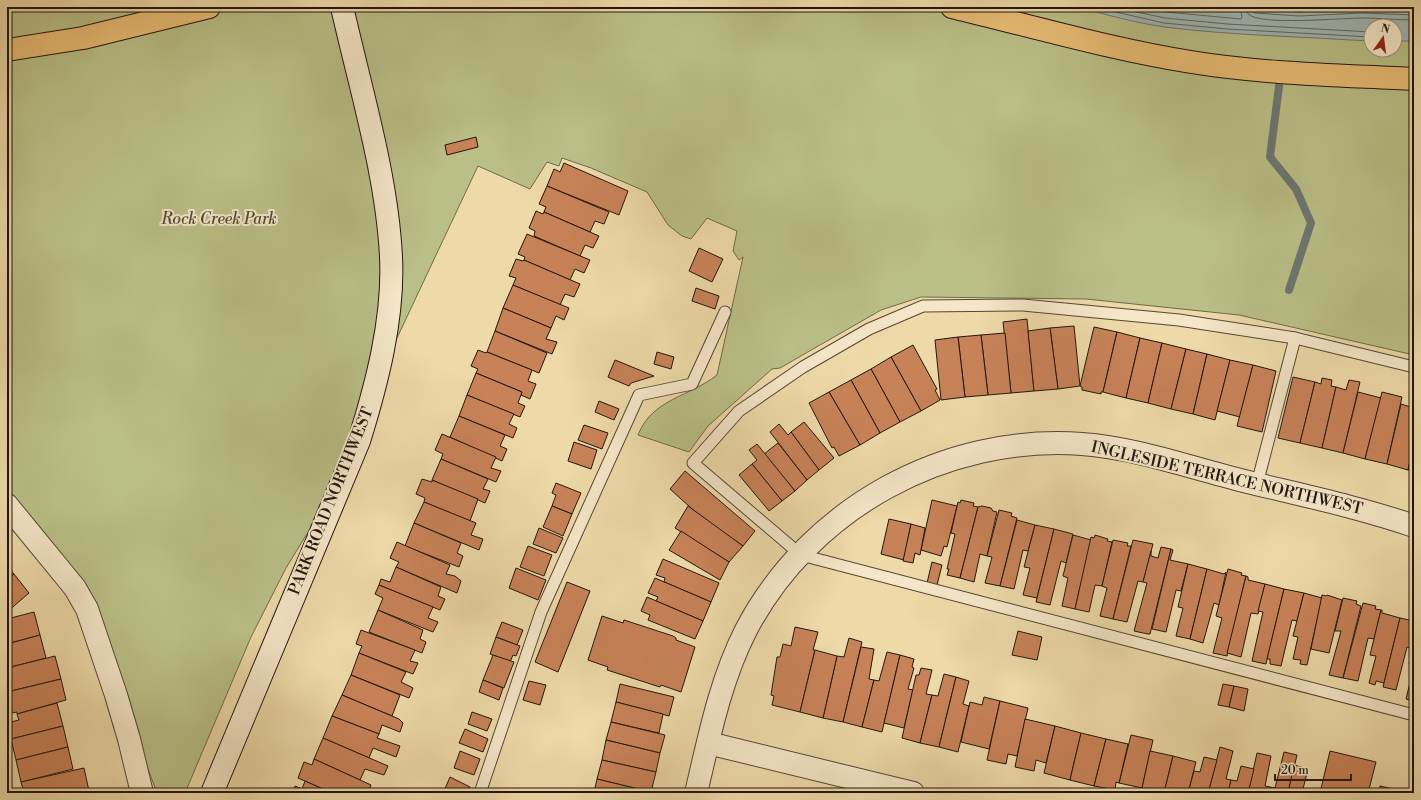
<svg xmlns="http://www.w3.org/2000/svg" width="1421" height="800" viewBox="0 0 1421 800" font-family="'Libre Bodoni',serif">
<rect width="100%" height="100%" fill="#eed9a9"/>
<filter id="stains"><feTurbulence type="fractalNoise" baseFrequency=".005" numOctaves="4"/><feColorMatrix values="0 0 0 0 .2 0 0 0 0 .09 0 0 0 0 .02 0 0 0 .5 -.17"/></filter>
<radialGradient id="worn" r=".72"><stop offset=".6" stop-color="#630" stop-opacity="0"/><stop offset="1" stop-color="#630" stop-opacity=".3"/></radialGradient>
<!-- green -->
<path fill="#babf87" stroke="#6d6a4c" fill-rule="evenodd" d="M7 7H1414V355L1239 315 1086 299 921 297 881 310 780 368 772 369 708 426 689 452 638 435C652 399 689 397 717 375L743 257 739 260 733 251 737 231 707 218 691 239 682 236 668 225 647 192 591 168 562 158 559 166 547 162 530 189 478 166 339 461 313 524 286 568 251 637 185 793H157L115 681 62 576 7 516ZM1371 26H1395V50H1371Z"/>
<!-- water -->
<path fill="#9fb7b4" stroke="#6c7772" d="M1078 7H1233L1299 12 1362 9 1414 11V41H1395V26H1371V41L1351 40C1289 36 1227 35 1165 27 1136 23 1107 15 1078 7Z"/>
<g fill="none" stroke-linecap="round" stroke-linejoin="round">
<!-- shore -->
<g stroke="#606662" stroke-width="1">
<polyline points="1094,7 1164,23 1227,29 1371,37"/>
<polyline points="1113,7 1165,18 1227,24 1371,32"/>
<polyline points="1141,7 1166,12 1241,19 1242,17 1240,7"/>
<path d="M1246 7 1248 14C1261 26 1341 18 1361 18 1379 18 1397 20 1414 20"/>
<polyline points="1251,7 1252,11 1255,13 1299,16 1362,13 1414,15"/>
</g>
<!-- stream -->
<polyline stroke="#6c7772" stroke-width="8" points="1279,86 1270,157 1296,189 1311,223 1289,290"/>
</g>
<!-- building -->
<g fill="#c88258" stroke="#201610">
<polygon points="476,137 478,147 447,155 445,145"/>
<polygon points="564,163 628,191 619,215 547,186 554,169 560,172"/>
<polygon points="547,186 609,212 604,224 595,221 590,232 544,212 546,207 539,204"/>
<polygon points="536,211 543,214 544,212 599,236 593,248 585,245 580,256 534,236 535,231 529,228"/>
<polygon points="527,234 590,260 584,273 575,269 570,280 524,260 525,257 518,254"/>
<polygon points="699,248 723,259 712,282 689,271"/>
<polygon points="516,259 523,261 524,260 580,284 574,297 565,294 560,305 513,285 516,278 509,276"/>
<polygon points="513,285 569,308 564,320 556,316 551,328 503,308"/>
<polygon points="696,288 719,296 715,309 692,301"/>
<polygon points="503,308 551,328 546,339 557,342 552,354 495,331"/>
<polygon points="1027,319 1034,391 1011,393 1003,322"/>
<polygon points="1074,326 1080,386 1058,389 1050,328"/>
<polygon points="1094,327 1117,332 1103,392 1101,392 1101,394 1082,390 1082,387 1080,386"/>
<polygon points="1050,328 1058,389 1034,391 1028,331"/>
<polygon points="495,331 547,353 539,373 487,352"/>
<polygon points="1117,332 1140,338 1126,398 1103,392"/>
<polygon points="1005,333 1011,393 988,395 981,335"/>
<polygon points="981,335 988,395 965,397 958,337"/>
<polygon points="958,337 965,397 941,400 935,340"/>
<polygon points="1140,338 1162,343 1148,403 1126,398"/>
<polygon points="1162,343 1186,349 1171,409 1148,403"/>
<polygon points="913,345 937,389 935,390 940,400 921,411 891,357"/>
<polygon points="1186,349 1207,354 1193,414 1171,409"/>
<polygon points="478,350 486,353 487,352 532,370 528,381 536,384 530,399 521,395 522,392 476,373 478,369 471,366"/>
<polygon points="657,352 674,357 671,369 654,364"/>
<polygon points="1207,354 1230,360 1215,420 1193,414"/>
<polygon points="891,357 921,411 900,422 871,369"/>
<polygon points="615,360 620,362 654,376 631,383 629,386 610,378 608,377"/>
<polygon points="1230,360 1253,365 1240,417 1217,411"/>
<polygon points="1253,365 1276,371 1262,432 1237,426"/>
<polygon points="871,369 900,422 880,433 851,380"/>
<polygon points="476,373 522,392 518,403 525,406 520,417 467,395"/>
<polygon points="1293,377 1315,382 1300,443 1278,438"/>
<polygon points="1322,378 1332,380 1331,386 1336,387 1322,448 1300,443 1315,382 1321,384"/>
<polygon points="851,380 880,433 860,445 829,392"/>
<polygon points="1349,380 1360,382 1343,453 1322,448 1336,387 1346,390"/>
<polygon points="829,392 860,445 839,456 834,447 832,448 809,403"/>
<polygon points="1358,392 1381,398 1365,459 1343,453"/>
<polygon points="1382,392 1402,397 1387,464 1365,459"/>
<polygon points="467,395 514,414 509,424 517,428 513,438 459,416"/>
<polygon points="599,401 619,409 614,420 595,412"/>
<polygon points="1401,404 1414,408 1414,444 1408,470 1387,464"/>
<polygon points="459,416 505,435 500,446 507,449 502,461 450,437"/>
<polygon points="804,422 834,458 819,470 791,432"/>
<polygon points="779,424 788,435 791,432 819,470 807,480 770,432"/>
<polygon points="584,425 608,433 602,449 578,440"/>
<polygon points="442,434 496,457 491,468 501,471 496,482 441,459 443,454 435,450"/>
<polygon points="574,442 597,450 591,469 568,461"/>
<polygon points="778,443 807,480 795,491 764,454"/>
<polygon points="757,444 795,491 782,501 752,464 757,460 749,450"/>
<polygon points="1414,444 1414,471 1408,470"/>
<polygon points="441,459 488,479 483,489 490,491 485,503 432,480"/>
<polygon points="752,464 782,501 769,511 739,475"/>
<polygon points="685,471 755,531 743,546 701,517 670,489"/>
<polygon points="422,479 432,482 432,480 478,499 470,521 424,502 425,498 416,494"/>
<polygon points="556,483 581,493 572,514 552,506 556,495 552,493"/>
<polygon points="932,500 957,506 947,547 944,546 941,556 921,550"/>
<polygon points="961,500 974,503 973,506 978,507 960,578 947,575 949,569 947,569 955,534 951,533 958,502 960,503"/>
<polygon points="424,502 476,523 471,535 483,539 479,550 414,523"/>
<polygon points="552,506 572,514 563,536 543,527"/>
<polygon points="688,506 743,546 729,562 675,528"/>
<polygon points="982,506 991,508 993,511 997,512 987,556 980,554 974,582 960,578 978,507"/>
<polygon points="999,510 1012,513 1011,516 1017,518 1000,586 985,583 992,557 987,556"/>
<polygon points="889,519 911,524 904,560 881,554"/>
<polygon points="1017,520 1035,525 1028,551 1023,550 1014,589 1000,586"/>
<polygon points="414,523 461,543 457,553 463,556 459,567 405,546"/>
<polygon points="911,524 925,528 920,555 915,553 913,563 903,561"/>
<polygon points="1035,525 1054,529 1037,598 1023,595 1030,568 1024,567"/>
<polygon points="539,528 563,538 556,553 533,544"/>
<polygon points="1054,529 1073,534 1066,563 1061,561 1050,605 1036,602"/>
<polygon points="681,531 729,562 720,580 669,550"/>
<polygon points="1073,535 1091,540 1075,609 1062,606 1068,578 1063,576"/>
<polygon points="1095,535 1108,539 1107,541 1112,542 1102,586 1095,585 1089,612 1075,609 1091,537 1094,538"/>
<polygon points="1113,540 1128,543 1127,546 1131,546 1113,619 1100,616 1107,588 1102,586"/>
<polygon points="1133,540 1153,544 1143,582 1138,581 1127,622 1113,619"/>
<polygon points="397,542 450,565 446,574 455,576 461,581 457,593 396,567 399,562 390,558"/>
<polygon points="528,546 552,555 544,576 520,567"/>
<polygon points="1161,547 1171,549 1150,634 1148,634 1134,631 1147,583 1143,582 1151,551 1151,556 1158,558"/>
<polygon points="1171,549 1173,550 1170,560 1188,564 1181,591 1176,590 1166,632 1152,629"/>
<polygon points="663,559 719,583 711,602 664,582 665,578 656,575"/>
<polygon points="932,562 942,565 937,585 927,583"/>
<polygon points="1188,564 1207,569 1190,639 1176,636 1183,608 1178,607"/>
<polygon points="7,566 14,574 7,580"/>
<polygon points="396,567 441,587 438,596 445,599 440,610 379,585 381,579 390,582"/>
<polygon points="516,568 546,580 538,600 509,588"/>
<polygon points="1207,569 1224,574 1226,572 1219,605 1214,603 1203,643 1190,639"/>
<polygon points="1228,569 1242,573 1241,575 1246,576 1227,656 1213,653 1222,618 1216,616"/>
<polygon points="14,574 29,593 7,612 7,580"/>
<polygon points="1246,576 1248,577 1248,580 1265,584 1258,614 1251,613 1241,657 1227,653"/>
<polygon points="655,578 711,602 703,621 656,601 658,597 648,593"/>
<polygon points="567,582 590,591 558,672 535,662"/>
<polygon points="1265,584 1284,589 1266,664 1252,661 1263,612 1258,611"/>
<polygon points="379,585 433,607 428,618 438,622 433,632 378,610 383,598 375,594"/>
<polygon points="1284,589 1304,593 1297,621 1292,620 1281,666 1270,664 1270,659 1267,659"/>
<polygon points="1304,593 1322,598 1307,665 1300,664 1301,660 1293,659 1298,637 1293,636"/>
<polygon points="1322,595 1326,596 1327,595 1342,600 1329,653 1311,649"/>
<polygon points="647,597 703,621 695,639 648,620 650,615 641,611"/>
<polygon points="1343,598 1357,601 1356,604 1361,606 1343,678 1329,675 1341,631 1335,631"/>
<polygon points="1363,603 1376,606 1375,609 1381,610 1374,639 1368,638 1358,681 1343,678"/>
<polygon points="378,610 423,630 420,639 426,642 422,653 369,632"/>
<polygon points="1381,610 1382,610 1382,613 1400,618 1384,683 1376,681 1375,685 1369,683 1376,656 1370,655"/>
<polygon points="34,612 40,635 7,644 7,619"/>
<polygon points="602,616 623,623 624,620 673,636 676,638 676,640 695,647 681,692 661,685 660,687 607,670 608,667 588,660"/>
<polygon points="1400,618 1414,621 1414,641 1412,649 1407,647 1396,690 1383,687"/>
<polygon points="502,622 523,630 517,645 496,637"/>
<polygon points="795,627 818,632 813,650 815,650 800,712 772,705 774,696 771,695 777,657 780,657 783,644 791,646"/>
<polygon points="361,630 415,650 410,661 418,663 413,674 359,653 362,646 356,644"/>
<polygon points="1018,631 1042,637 1037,660 1012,655"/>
<polygon points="40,635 46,658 7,668 7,644"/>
<polygon points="496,637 520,646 516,656 513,655 510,662 490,654"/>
<polygon points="849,638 862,642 843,722 823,718 837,656 844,657"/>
<polygon points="1414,641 1414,701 1406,699 1414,666 1409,664"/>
<polygon points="861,647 874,649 869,679 874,680 862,727 843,722"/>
<polygon points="815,650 837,656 823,718 800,712"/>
<polygon points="887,652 900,655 882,732 862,727 874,680 879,681"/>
<polygon points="359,653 406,672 401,682 413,688 409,698 351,675"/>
<polygon points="493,655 514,662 504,688 483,680"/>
<polygon points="900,655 914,659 912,667 914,668 908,689 913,690 904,728 884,723"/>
<polygon points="55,656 61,679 7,692 7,668"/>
<polygon points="921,668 932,670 926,694 932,695 920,743 902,738 916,675 919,675"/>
<polygon points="944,674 956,677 939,747 920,743 932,695 938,696"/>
<polygon points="351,675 400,695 392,716 342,695"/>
<polygon points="956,677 969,681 963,704 969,706 958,752 939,747"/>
<polygon points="61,679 66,700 17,714 17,712 7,714 7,692"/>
<polygon points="483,680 503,688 499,700 479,692"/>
<polygon points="529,681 546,685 540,705 523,700"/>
<polygon points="620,684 674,697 669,716 616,702"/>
<polygon points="1223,684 1234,686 1229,707 1218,705"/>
<polygon points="1234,686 1248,689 1244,711 1229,707"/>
<polygon points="342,695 399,719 403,723 400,732 382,725 379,734 332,716"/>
<polygon points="984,697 1000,701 989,749 961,742 970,702 982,705"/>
<polygon points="1000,701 1028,708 1017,756 1008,754 1006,764 987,760"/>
<polygon points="616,702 663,714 659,733 611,722"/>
<polygon points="57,703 63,726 11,739 7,723 19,720 17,714"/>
<polygon points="472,712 492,719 487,731 468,724"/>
<polygon points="332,716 379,734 377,738 400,746 396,757 373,748 369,758 323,738"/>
<polygon points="1025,719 1055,726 1046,763 1036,760 1034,771 1015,767"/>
<polygon points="611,722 665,735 660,753 606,740"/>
<polygon points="63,726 68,747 16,760 11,739"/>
<polygon points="1055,726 1081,733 1070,780 1044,773"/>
<polygon points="465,729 488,739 483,752 459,743"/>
<polygon points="1081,733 1106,739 1094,786 1070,780"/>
<polygon points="1131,735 1153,740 1142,788 1119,783"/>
<polygon points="323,738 388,766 384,775 365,769 360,780 314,759"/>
<polygon points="1106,739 1128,744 1119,783 1116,782 1115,790 1094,786"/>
<polygon points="606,740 660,753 656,772 602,760"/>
<polygon points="68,747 73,769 21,782 16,760"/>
<polygon points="1220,747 1233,751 1226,779 1231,780 1228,793 1208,793"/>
<polygon points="460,751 480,759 474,775 454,768"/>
<polygon points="1150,751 1173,756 1164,793 1141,793"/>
<polygon points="1330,751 1376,762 1368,793 1320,793"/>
<polygon points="1284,752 1297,755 1288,793 1268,793 1270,787 1275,788"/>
<polygon points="1257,753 1271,756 1265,786 1270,787 1268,793 1248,793"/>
<polygon points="1173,756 1196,762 1188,793 1164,793"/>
<polygon points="1204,757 1217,760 1208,793 1188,793 1194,771 1200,772"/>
<polygon points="314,759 371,785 368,793 355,790 354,793 332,793 298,778 304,762 312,765"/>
<polygon points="602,760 656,772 651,792 597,779"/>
<polygon points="1294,765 1308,769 1302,793 1288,793"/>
<polygon points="1241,766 1254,769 1248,793 1228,793 1231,780 1237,781"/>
<polygon points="84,768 89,791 80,793 24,793 21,782"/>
<polygon points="450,777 470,787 468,793 451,793 444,791"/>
<polygon points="597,779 651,792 650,793 594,793"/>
<polygon points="305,781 332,793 293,793 295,786 302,789"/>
<polygon points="1380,786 1411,793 1378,793"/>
</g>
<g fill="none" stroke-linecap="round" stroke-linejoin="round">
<!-- lane casing -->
<g stroke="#544736" stroke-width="13">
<g id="lane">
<polyline points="1414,367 1295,338 1179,320 1023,305 923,306 869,329 803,367 739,411 693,463 801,555 1414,715"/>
<polyline points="1257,484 1295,338"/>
<polyline points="480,793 541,612 639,395 692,384 725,312"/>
</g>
</g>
<!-- street casing -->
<g stroke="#544736" stroke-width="24">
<g id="street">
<polyline points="7,505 75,588 87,609 116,695 129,739 142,793"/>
<polyline points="708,743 913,793"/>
<path d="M696 793C709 738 720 681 746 630 810 508 945 434 1082 444 1137 448 1191 468 1244 481 1301 495 1359 507 1414 526"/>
</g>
</g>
<!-- secondary casing -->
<g stroke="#201610" stroke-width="24">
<path id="secondary" d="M212 793 359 441C377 383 394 318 391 257 387 175 360 87 342 7"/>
</g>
<!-- primary casing -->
<g stroke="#201610" stroke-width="24">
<g id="primary">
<path d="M952 7C1031 26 1110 49 1191 62 1265 74 1339 75 1414 79"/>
<polyline points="7,50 83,38 209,7"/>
</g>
</g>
<!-- lane -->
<use href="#lane" stroke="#f4e6c7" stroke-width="11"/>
<!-- street -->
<use href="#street" stroke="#f4e6c7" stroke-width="22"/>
<!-- secondary -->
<use href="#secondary" stroke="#f4e6c7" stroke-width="22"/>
<!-- primary -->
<use href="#primary" stroke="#e7bc74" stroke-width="22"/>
</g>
<g text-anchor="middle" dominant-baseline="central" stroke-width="4" stroke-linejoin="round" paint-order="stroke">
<!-- park labels -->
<g font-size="16" font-style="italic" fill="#4e4934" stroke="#f4e6c7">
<text x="219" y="219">Rock Creek Park</text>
</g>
<!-- street labels -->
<g font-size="16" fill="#201610" stroke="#f4e6c7">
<text transform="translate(1227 478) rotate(13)">INGLESIDE TERRACE NORTHWEST</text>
<text transform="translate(331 501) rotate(-68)">PARK ROAD NORTHWEST</text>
</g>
</g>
<!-- margin -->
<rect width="1421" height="800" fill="none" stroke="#eed9a9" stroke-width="24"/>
<rect x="8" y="8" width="1405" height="784" fill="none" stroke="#201610" stroke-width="2"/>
<rect x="12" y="12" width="1397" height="776" fill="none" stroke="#201610"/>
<!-- north arrow -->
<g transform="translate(1383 38) rotate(14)"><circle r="19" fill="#f4e6c7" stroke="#9f937e"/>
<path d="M0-3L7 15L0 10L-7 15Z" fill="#8f2418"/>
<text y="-6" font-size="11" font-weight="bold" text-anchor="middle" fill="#201610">N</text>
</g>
<!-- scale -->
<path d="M1275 774v6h76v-6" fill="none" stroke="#201610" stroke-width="2"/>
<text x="1281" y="774" font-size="12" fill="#201610" stroke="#f4e6c7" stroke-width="3" paint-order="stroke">20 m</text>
<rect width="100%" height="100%" filter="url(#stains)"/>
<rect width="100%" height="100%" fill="url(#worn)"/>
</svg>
